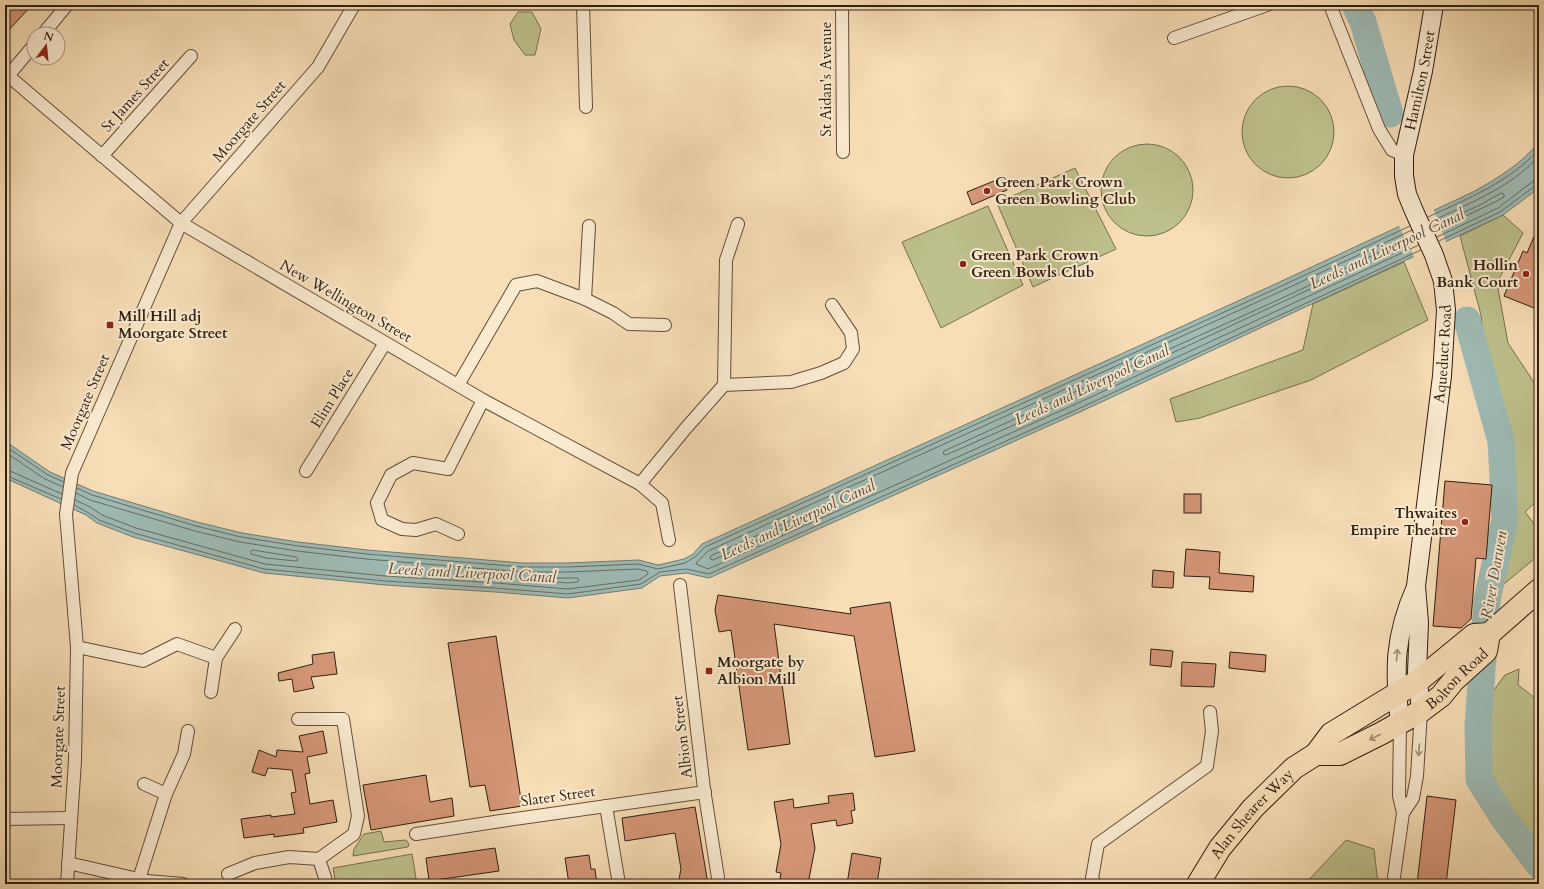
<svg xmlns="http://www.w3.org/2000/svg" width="1544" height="889" viewBox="0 0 1544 889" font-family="Cardo,serif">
<rect width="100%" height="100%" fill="#f7deb7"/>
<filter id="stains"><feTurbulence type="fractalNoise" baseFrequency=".005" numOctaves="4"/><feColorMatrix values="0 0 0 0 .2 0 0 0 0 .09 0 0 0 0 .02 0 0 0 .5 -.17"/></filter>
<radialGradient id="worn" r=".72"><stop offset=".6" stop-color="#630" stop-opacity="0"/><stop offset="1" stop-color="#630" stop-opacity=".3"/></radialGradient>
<!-- green -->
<g fill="#bec18d" stroke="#77704e">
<polygon points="518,12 532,12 541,29 535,55 525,55 514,40 510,24"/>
<circle cx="1288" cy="132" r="46"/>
<circle cx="1147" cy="190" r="46"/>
<polygon points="1075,168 1116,249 1033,287 997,203"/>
<polygon points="988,206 1023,285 941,328 902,242"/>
<polygon points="1503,215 1523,233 1497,283 1508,343 1539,390 1539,499 1525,512 1539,530 1539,555 1504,584 1511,519 1512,438 1484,352 1481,315 1460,236"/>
<polygon points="1404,262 1428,320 1311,380 1200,418 1176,422 1170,399 1303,350 1313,304"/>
<polygon points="1519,669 1518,685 1539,701 1539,850 1492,796 1483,779 1481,762 1482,725 1488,698 1505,675"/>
<polygon points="381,831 384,842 406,840 409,844 408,847 353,856 354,849 364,834"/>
<polygon points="1346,840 1374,849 1378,884 1305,884"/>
<polygon points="412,854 417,884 336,884 333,868"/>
</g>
<!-- water -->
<path fill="#9ebbb5" stroke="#727c72" d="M1539 142V188L1503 215 1082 411 709 578 686 573 660 576 642 588 568 598 495 592 385 585 295 576 264 573 133 537 97 523 86 515 5 478V441L50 472 93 491 197 522 242 533 298 542 367 550 522 563H568L639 560 658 565 684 559 693 554 702 544 1271 286 1473 192C1498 178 1521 164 1539 142Z"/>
<!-- pier -->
<polygon fill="#f7deb7" points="1433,208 1447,244 1415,259 1398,224"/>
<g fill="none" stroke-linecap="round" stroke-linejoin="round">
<!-- shore -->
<g stroke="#676c62" stroke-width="1">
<path d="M1428 217C1467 199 1510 182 1539 149"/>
<path d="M1430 222C1467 204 1511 188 1539 156"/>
<polyline points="1432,227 1480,205 1501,193 1504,194 1504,197 1495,202 1434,231"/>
<polyline points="1412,230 1275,294 708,551 697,562 696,564 708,569 717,565 1078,403 1419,245"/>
<polyline points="1414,236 1278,300 944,451 943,454 946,455 1075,398 1416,240"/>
<polyline points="1437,237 1498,208 1532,182 1539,181"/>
<polyline points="1439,241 1500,212 1535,186 1539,186"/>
<polyline points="5,446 48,475 64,482"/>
<polyline points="5,452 45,479 63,487"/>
<polyline points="5,470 10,471 62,494"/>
<polyline points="5,475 61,499"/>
<polyline points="77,488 92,495 196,526 241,537 298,546 367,554 522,567 568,567 638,564 658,569 685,563 695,557 705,547 1273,290 1410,226"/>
<polyline points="75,500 90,507 102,515 136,528 265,564 385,576 496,583 568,589 639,580 648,574 647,571 638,569 568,572 522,572 366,559 297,551 240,542 195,531 90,500 76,493"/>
<polyline points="74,505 87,512 99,520 134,533 264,569 295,572 385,581 495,588 568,594 641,584 660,572 686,569 709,574 1080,408 1421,250"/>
<polygon points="818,509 821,510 820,512 713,560 710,559 711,556"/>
<polygon points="253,550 296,557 298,560 296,561 266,558 251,554 251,551"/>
<polygon points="557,578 577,578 579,580 578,582 568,583 556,582 555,580"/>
</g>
<!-- river -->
<g stroke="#9ebbb5" stroke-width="27">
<polyline points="1355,5 1363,22 1390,114"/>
<polyline points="1467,320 1501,441 1505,520 1487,600 1478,726 1479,779 1502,816 1539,865"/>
</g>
</g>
<!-- building -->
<g fill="#d59778" stroke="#301e0e">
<polygon points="5,5 32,5 5,34"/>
<polygon points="1001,178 1007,190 972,205 967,192"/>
<polygon points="1539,225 1539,310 1504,296 1523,251 1527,253"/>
<polygon points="1445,481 1492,485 1486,559 1476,558 1471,619 1461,628 1433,626"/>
<rect x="1184" y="494" width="17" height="19"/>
<polygon points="1186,549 1220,552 1219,573 1254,576 1253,592 1209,589 1210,577 1184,576"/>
<polygon points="1153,570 1174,572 1173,588 1152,587"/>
<polygon points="718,595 851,614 850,608 890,602 915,751 875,757 854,636 774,624 790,744 748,750 731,630 719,632 715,610"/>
<polygon points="496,636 522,806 490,811 485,785 470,787 448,643"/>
<polygon points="1151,649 1173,651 1171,667 1150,665"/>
<polygon points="334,652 337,674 311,677 314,688 294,692 292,679 279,681 278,673 313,664 312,655"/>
<polygon points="1230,652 1266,655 1265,672 1229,668"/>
<polygon points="1182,662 1216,664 1214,687 1181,686"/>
<polygon points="323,731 327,753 307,757 310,773 305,774 310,804 333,800 337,822 303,828 304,833 274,837 274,834 244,838 241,819 271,815 271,817 295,814 291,793 296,792 292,770 268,768 265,776 252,772 259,750 276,757 277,750 303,752 299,736"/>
<polygon points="426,775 430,802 452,798 454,816 371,830 363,785"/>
<polygon points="853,793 855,810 851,811 853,823 837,826 836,820 811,824 815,848 808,884 779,884 781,873 776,872 781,844 774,802 793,799 794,808 829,803 828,796"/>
<polygon points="1427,796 1456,800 1446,884 1417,884"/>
<polygon points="695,807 708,884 678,884 681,869 675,833 625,841 622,818"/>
<polygon points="495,848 499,871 429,881 426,858"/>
<polygon points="852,853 881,858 877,884 847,884"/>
<polygon points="589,855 591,869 595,869 597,884 569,884 565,858"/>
</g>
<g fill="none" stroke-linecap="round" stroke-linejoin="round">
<!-- street casing -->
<g stroke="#624e38" stroke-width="14">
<g id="street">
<polyline points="583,5 586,107"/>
<polyline points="842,5 843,152"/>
<polyline points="1330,5 1379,129 1392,150 1404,155"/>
<polyline points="43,34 67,5"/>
<polyline points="1174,38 1267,5"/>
<polyline points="5,73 181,223 483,400 640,484 662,503 669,540"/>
<polyline points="8,76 34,45"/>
<polyline points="102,156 191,56"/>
<polyline points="585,299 589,226"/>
<polyline points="458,385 516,285 537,281 585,299 613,313 629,324 665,325"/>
<polyline points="724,385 791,382 821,373 844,363 853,349 851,333 832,305"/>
<polyline points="306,471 385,343"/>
<polyline points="640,484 686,428 724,385 726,260 738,224"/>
<polyline points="458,534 436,524 416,530 402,529 382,520 377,503 391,475 413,463 448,469 483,400"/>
<polyline points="680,585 704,789 719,884"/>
<polyline points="77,647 143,661 177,644 216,658"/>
<polyline points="211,692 216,658 235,629"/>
<polyline points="298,719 343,719 358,816 354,834 319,859"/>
<polyline points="144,784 166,794"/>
<polyline points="606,806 619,884"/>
<polyline points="1403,813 1413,798 1417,776 1421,711"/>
<polyline points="5,819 70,818"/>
<polyline points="416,834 501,821 705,792"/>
<polyline points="319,859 327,884"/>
<polyline points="68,863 147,881 183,884"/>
<polyline points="228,874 255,863 289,857 319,859"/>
<polyline points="139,879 166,794 184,754 188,731"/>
<polyline points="67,884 75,760 77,647 66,514 72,473 181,223 318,67 354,5"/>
<polyline points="1095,884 1092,878 1098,844 1207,766 1212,731 1210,712"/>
<polyline points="1393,884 1403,813 1399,796 1400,723"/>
</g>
</g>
<!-- secondary casing -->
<g stroke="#301e0e" stroke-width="20">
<g id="secondary">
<path id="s1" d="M1421 711 1417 672 1419 623 1416 586 1442 376 1446 310 1443 281 1434 255 1414 211 1407 194 1404 176V155L1423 71 1434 5"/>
<path d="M1400 723C1394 670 1394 636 1416 587"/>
</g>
</g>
<!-- highway casing -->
<g stroke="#301e0e" stroke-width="24">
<g id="highway">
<path id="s2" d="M1316 754H1340L1382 733 1421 711 1441 696 1454 680 1486 651 1489 634"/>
<path id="s3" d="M1198 884 1220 848 1253 808 1294 768 1316 754 1331 734 1418 681 1474 635 1489 634 1539 590"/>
</g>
</g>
<!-- street -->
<use href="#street" stroke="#faead0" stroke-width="12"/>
<!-- secondary -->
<use href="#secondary" stroke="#faead0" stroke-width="18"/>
<!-- highway -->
<use href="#highway" stroke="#f7deb7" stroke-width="22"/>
</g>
<!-- one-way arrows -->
<defs><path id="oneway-shaft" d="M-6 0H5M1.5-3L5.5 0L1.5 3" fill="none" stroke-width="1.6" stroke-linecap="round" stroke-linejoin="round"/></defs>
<g stroke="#9f8e79">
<use href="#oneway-shaft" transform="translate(1397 655) rotate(-85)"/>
<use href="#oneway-shaft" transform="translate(1419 750) rotate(94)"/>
</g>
<use stroke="#9d886b" href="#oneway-shaft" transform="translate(1375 737) rotate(154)"/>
<!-- markers -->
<g fill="#8f2418" stroke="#faead0" stroke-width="1.5">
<circle cx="987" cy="191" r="4"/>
<circle cx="963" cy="264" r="4"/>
<circle cx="1526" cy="274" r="4"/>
<rect x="106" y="321" width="8" height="8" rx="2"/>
<circle cx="1465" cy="522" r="4"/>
<rect x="705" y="667" width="8" height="8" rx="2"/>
</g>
<g text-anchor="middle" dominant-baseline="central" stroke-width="4" stroke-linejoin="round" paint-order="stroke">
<!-- street labels -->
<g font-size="15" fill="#301e0e" stroke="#faead0">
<text transform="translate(826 79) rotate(-90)">St Aidan's Avenue</text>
<text stroke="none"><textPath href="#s1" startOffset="642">Hamilton Street</textPath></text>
<text transform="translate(135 95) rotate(-48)">St James Street</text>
<text transform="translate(249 121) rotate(-49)">Moorgate Street</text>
<text transform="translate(346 301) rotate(30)">New Wellington Street</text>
<text stroke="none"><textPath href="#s1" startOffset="359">Aqueduct Road</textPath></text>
<text transform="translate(332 398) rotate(-58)">Elim Place</text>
<text transform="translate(85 402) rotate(-67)">Moorgate Street</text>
<text stroke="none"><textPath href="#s2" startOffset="164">Bolton Road</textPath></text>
<text transform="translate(58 737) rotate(-88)">Moorgate Street</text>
<text transform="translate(682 737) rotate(-97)">Albion Street</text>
<text transform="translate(558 796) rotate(-8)">Slater Street</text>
<text stroke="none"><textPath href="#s3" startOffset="89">Alan Shearer Way</textPath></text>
</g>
<!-- poi labels -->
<g font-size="15" font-weight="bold" fill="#301e0e" stroke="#faead0" text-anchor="start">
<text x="995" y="182">Green Park Crown<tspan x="995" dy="17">Green Bowling Club</tspan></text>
<text x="971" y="255">Green Park Crown<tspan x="971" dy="17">Green Bowls Club</tspan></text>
<text x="1518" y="265" text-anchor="end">Hollin<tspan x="1518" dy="17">Bank Court</tspan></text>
<text x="118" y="316">Mill Hill adj<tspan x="118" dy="17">Moorgate Street</tspan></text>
<text x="1457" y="513" text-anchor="end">Thwaites<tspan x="1457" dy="17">Empire Theatre</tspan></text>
<text x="717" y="662">Moorgate by<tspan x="717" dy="17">Albion Mill</tspan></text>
</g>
<!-- water labels -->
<g font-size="16" font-style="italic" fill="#514d40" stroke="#faead0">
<text transform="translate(1387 249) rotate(-25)">Leeds and Liverpool Canal</text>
<text transform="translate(1092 385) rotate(-25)">Leeds and Liverpool Canal</text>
<text transform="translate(798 520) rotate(-25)">Leeds and Liverpool Canal</text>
<text transform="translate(472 573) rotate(3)">Leeds and Liverpool Canal</text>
<text transform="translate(1494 575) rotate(-80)">River Darwen</text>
</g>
</g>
<!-- margin -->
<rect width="1544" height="889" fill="none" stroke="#f7deb7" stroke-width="20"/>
<rect x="6" y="6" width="1532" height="877" fill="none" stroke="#301e0e" stroke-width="2"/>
<rect x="10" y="10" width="1524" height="869" fill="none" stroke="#301e0e"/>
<!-- north arrow -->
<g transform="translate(46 46) rotate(16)"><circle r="19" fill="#faead0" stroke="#a99882"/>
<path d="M0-3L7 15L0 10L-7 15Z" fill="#8f2418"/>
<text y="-6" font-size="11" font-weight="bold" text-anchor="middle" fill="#301e0e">N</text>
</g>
<rect width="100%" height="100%" filter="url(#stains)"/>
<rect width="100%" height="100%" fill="url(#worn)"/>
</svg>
